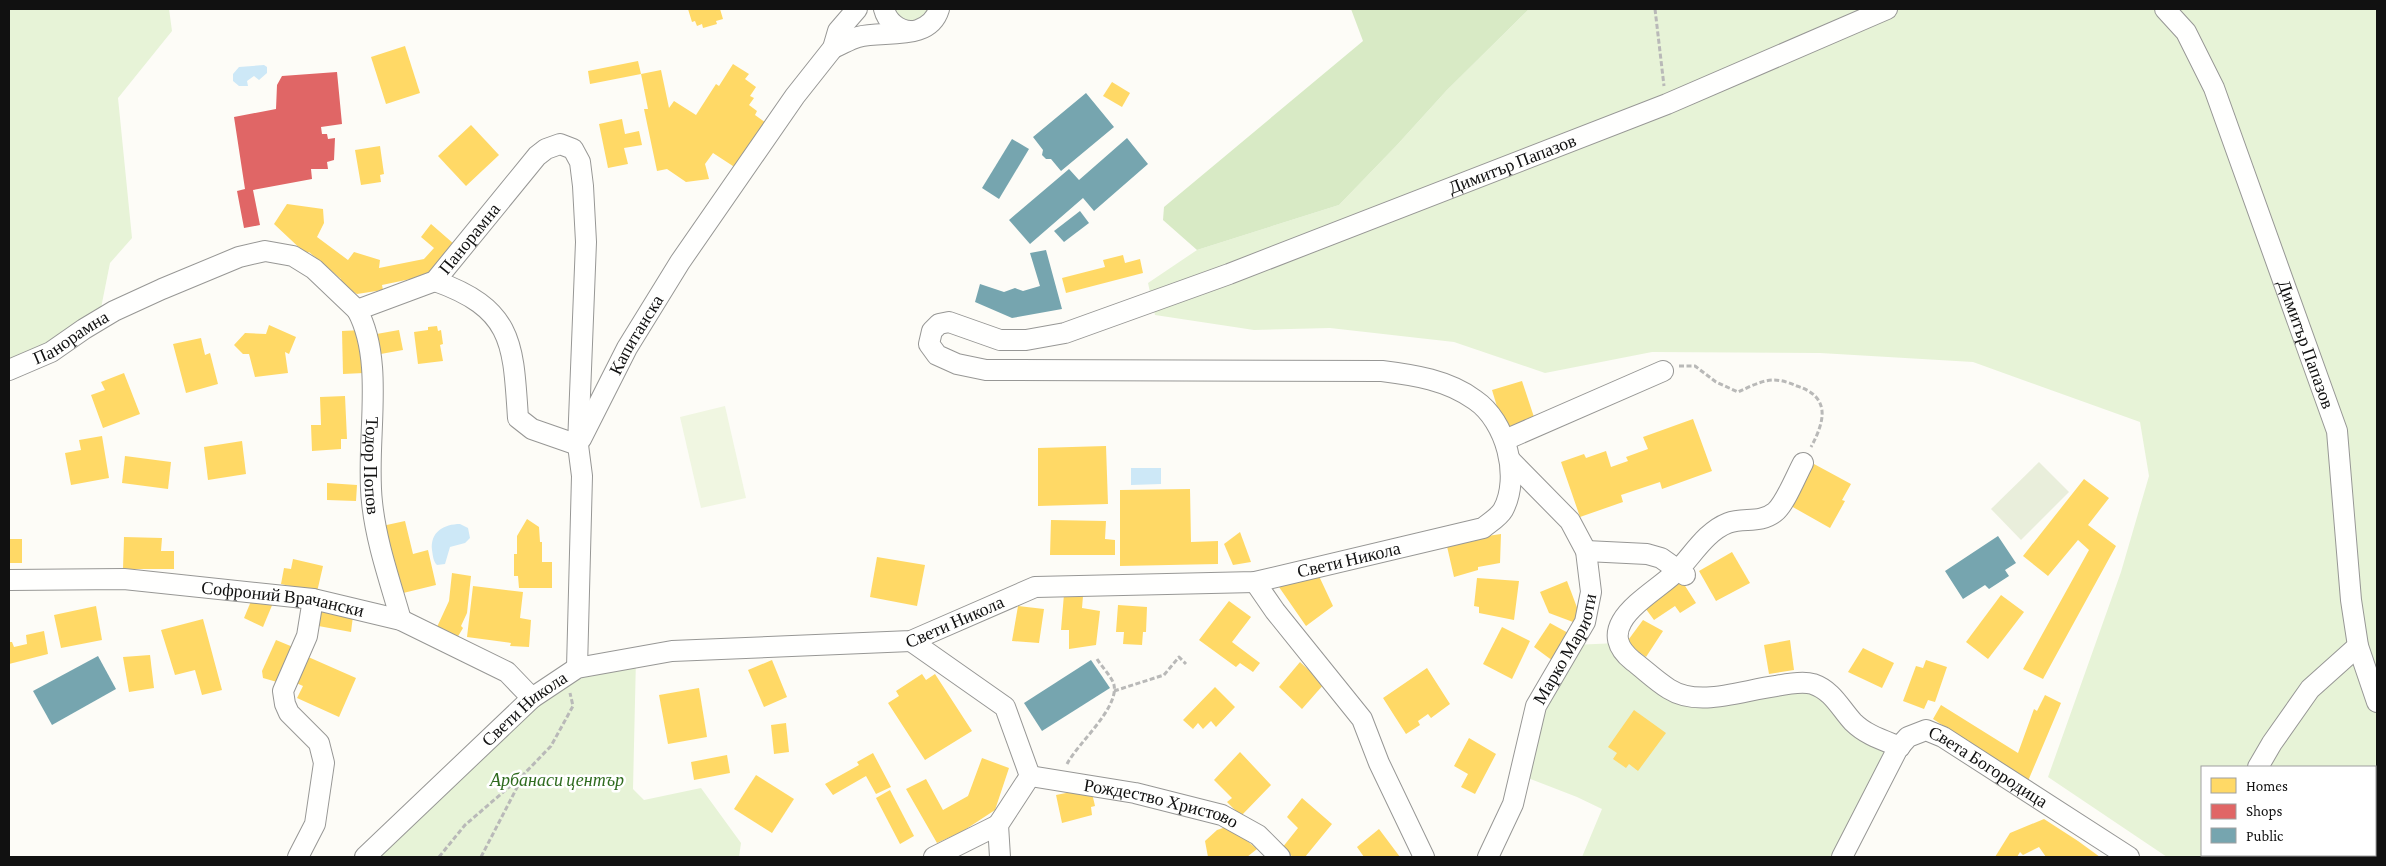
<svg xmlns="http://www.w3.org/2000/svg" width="2386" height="866" viewBox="0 0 2386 866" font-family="'Crimson Pro',serif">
<rect width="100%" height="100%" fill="#fdfcf7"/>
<!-- green -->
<g fill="#e7f3d7" fill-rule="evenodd">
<polygon points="9,9 169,9 172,31 118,98 132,238 110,263 101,308 45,346 9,363"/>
<polygon points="884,9 939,9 921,30"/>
<path d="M1529 9H2377V857H2167L2048 777 2121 572 2149 476 2140 422 1973 362 1820 353 1652 352 1545 373 1454 342 1330 328 1254 330 1155 315 1148 283 1197 250 1339 205 1397 145 1447 90ZM2202 767H2375V855H2202Z"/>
<polygon points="1618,643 1670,690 1811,683 1900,747 1842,857 1582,857 1602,809 1577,797 1520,775 1536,706 1573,645"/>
<polygon points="636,658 633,789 644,800 701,788 741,843 739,857 365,857 577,668"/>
</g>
<!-- forest -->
<polygon fill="#d8eac5" points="1351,9 1529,9 1447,90 1397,145 1339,205 1197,250 1163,220 1164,207 1363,41"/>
<!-- cemetery -->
<polygon fill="#e9eedb" points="2039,462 2069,492 2021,540 1991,509"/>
<!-- pitch -->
<polygon fill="#f0f6e1" points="725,406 746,498 701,508 680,417"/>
<!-- water -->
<g fill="#cde8f7">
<polygon points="264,65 267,67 267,73 259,80 254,76 247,81 248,86 239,86 233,81 233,74 239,67"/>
<polygon points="1131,468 1161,468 1161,484 1131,485"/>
<path d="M460 524 468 528 470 538 465 543 450 547 445 564 437 565C433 561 433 556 432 550 430 532 444 524 460 524Z"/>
</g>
<!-- homes -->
<g fill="#ffd966">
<polygon points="688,9 720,9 723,19 716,21 717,24 703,28 702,24 697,26 695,21 692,22"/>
<polygon points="405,46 420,93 386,104 371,57"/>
<polygon points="638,61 641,74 590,84 588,71"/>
<polygon points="733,64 749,74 745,79 756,87 750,96 754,98 749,105 757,111 755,115 766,123 736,168 713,153 705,164 709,179 686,182 667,169 657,171 644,109 648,109 641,74 661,70 669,108 674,101 696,115 716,84 719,86"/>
<polygon points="1112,82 1130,93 1122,107 1103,96"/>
<polygon points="622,119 625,134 639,131 642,145 624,148 628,164 608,168 599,124"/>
<polygon points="471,125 499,155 466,186 438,156"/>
<polygon points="380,146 384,174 380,175 381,182 361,185 355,150"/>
<polygon points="287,204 323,209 324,223 317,237 348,260 354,252 380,260 379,268 424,259 434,248 421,237 431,224 454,244 425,276 382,285 383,290 357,294 338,283 341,279 309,252 306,254 274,224"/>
<polygon points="1123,255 1125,263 1140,259 1143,273 1066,293 1062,278 1105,267 1103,260"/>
<polygon points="269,325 296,337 289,354 285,352 288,373 255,377 249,354 243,354 234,345 245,333 266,334"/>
<polygon points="437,326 438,331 441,330 443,344 440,345 443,361 418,364 414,332 428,330 428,327"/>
<polygon points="363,330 364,373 343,374 342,331"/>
<polygon points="399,330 403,350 375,355 371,335"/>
<polygon points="201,338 205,355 210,353 218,384 186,393 173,344"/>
<polygon points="124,373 140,414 103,428 91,395 105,390 101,382"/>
<polygon points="1522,381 1535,420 1504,430 1492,390"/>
<polygon points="345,396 347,439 341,439 341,449 312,451 311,425 321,425 320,397"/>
<polygon points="1693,419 1712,471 1662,489 1660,482 1621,495 1623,502 1580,517 1561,462 1584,454 1586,458 1606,451 1611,467 1628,461 1626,457 1648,449 1643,437"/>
<polygon points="102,436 109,478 71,485 65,453 81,450 79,440"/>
<polygon points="242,441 246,474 208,480 204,447"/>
<polygon points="1106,446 1108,504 1038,506 1038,448"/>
<polygon points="125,456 171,462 168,489 122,483"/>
<polygon points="1814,464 1851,484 1842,500 1845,501 1830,528 1791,506"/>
<polygon points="2084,479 2109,498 2088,525 2116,546 2043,679 2023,669 2089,550 2078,540 2048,576 2023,556"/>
<polygon points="327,483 357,485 356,501 327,500"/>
<polygon points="1190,489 1191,542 1218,541 1218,564 1120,566 1120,490"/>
<polygon points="527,519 539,527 540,542 542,542 542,562 552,562 552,588 519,588 518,576 514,576 514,554 517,554 517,536"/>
<polygon points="1051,520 1106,521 1105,539 1115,540 1115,555 1050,555"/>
<polygon points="405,521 413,554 428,550 436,585 395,595 382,526"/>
<polygon points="1240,532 1251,562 1233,565 1224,544"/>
<polygon points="1501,534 1500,563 1478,567 1478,570 1454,577 1446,542"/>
<polygon points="124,537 162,538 161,551 174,551 174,569 123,569"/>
<rect x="9" y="539" width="13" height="24"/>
<polygon points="1732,552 1750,583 1716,601 1699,571"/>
<polygon points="877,557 925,565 917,606 870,597"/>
<polygon points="293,559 323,566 317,592 281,584 284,568 291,569"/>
<polygon points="452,573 471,576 467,613 461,626 463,628 457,638 437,627 449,601"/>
<polygon points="1299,574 1305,581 1318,574 1333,606 1306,626 1279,587"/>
<polygon points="1477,578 1519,581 1514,620 1479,613 1479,607 1474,606"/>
<polygon points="1680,578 1696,603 1680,613 1675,606 1654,620 1643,605"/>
<polygon points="1567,581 1581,618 1573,622 1549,613 1540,592"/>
<polygon points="473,586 523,592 520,618 531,620 529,647 510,646 511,643 467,637"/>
<polygon points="254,594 273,603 263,627 244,618"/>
<polygon points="1064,594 1083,596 1082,608 1100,611 1096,645 1069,649 1069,630 1061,630"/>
<polygon points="2001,595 2024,612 1988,659 1966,642"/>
<polygon points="1229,601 1251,617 1232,642 1260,663 1253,672 1240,663 1236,667 1199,640"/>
<polygon points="1118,605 1147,607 1146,632 1143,632 1142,645 1123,644 1124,632 1116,632"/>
<polygon points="96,606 102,640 61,648 54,615"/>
<polygon points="1018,606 1044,609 1039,643 1012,641"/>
<polygon points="316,608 353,616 351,632 313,625"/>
<polygon points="203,619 222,690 202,695 195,670 175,675 161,630"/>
<polygon points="1643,620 1663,631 1646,657 1626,643"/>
<polygon points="1550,623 1570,634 1553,661 1534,647"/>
<polygon points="1502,627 1530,641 1512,679 1483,664"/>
<polygon points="44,631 48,654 9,664 9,642 12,642 14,647 27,644 26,635"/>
<polygon points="276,640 293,647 277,682 263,678 262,671"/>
<polygon points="1790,640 1794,670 1769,674 1764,645"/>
<polygon points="1863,648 1894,663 1882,688 1848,672"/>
<polygon points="150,655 154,688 129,692 123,657"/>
<polygon points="306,656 356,678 339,717 297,698 303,686 294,682"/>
<polygon points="772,660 787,697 764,707 748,670"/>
<polygon points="1926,660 1947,667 1935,702 1928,700 1924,709 1903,701 1916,666 1923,668"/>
<polygon points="1300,662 1324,684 1302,709 1279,687"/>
<polygon points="1427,668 1450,704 1431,718 1428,714 1418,721 1420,725 1406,734 1383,698"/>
<polygon points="922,674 926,680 935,674 972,731 925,760 888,703 899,696 896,691"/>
<polygon points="1215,687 1235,707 1216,727 1211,721 1203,729 1198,723 1193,729 1183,720"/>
<polygon points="699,688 707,737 668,744 659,695"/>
<polygon points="2045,695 2061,703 2028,781 1933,719 1941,705 2018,753 2034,709 2037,711"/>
<polygon points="1634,710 1666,733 1638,771 1629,764 1626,768 1613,759 1617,753 1608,747"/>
<polygon points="786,723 789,752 774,754 771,725"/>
<polygon points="1469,738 1496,754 1475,794 1461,787 1468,774 1454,766"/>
<polygon points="1240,752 1271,785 1241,816 1227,802 1232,798 1214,780"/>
<polygon points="873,753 891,787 876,794 866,776 833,795 825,784 859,765 857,762"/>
<polygon points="727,755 730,773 694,780 691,762"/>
<polygon points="982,758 1009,768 995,810 963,831 937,843 906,789 926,779 943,810 968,796"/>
<polygon points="756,775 794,799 772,833 734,809"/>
<polygon points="1086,789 1092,793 1095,806 1091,807 1092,815 1062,823 1056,795"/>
<polygon points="890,790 914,836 900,844 876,798"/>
<polygon points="1302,798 1332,824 1305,857 1293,857 1282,848 1298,828 1287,817"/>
<polygon points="2044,819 2078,841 2100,857 2046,857 2039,847 2023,855 2020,852 2017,857 1995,857 2010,833"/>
<polygon points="1229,826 1257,849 1247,857 1208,857 1205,841 1217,830"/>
<polygon points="1379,829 1400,857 1364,857 1357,847"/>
</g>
<!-- shops -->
<polygon fill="#e06666" points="337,72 342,124 321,127 322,134 327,134 328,139 335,138 334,160 327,162 328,169 311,169 312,179 253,190 260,225 244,228 237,191 245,189 234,117 276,109 277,85 282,76"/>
<!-- public -->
<g fill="#76a5af">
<polygon points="1086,93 1114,127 1061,171 1051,159 1046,159 1042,155 1043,150 1033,137"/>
<polygon points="1127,138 1148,164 1094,211 1083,198 1030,244 1009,220 1069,169 1079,180"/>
<polygon points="1012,139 1029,149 999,199 982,188"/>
<polygon points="1080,211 1089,223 1064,242 1054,231"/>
<polygon points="1046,250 1062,309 1012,318 975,302 980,284 1004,292 1015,288 1023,291 1040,286 1030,253"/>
<polygon points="1998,536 2016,563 2005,570 2009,576 1989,589 1985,585 1963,599 1945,571"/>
<polygon points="98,656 116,689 52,725 33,691"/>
<polygon points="1091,660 1110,688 1042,731 1024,703"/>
</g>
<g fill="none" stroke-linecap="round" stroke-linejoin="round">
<!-- minor casing -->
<g stroke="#979795" stroke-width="22">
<g id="minor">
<path d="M884 9C887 21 898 31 911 31"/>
<path id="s1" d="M2165 9 2186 32 2214 88 2337 431 2351 600 2358 646 2377 702"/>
<path d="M833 48C841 45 850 39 858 37 885 30 929 42 939 9"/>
<path d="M435 281C514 309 513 344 518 418L532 429 578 445"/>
<path id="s2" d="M357 310C386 363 365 443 372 502 376 542 390 581 401 620"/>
<path id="s3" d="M9 370 51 352 84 329 114 311 162 289 239 257 265 251 293 256 314 269 357 310 435 281 537 156 546 149 560 144 573 149 580 162 583 186 586 242 578 445 582 476 577 668"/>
<path id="s4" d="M581 439 627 348 680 262 795 96 833 48 838 31 857 9"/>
<polyline points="1505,440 1663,371"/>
<path d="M1803 463C1796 476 1785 504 1775 512 1760 524 1744 517 1728 523 1707 531 1694 553 1679 569 1657 593 1587 624 1633 661 1645 670 1656 681 1669 689 1699 708 1743 690 1776 686 1786 684 1803 681 1813 684 1833 691 1840 708 1853 722 1866 735 1883 740 1900 747"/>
<polyline points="1586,551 1647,554 1661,558 1685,575"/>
<path id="s5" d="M9 580 124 579 313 599 401 620 507 672 532 698"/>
<polyline points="1255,582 1275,611 1362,719 1379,763 1424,857"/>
<polyline points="911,641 1005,707 1030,776 998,825 1000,857"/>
<polyline points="2258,767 2272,743 2310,689 2358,646"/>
<path id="s6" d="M1030 776 1135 793 1222 815 1258 835 1280 857"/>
<polyline points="2252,855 2253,857"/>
<polyline points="298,857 315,824 324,763 319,743 289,713 285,704 283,691 307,636 313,599"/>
<path id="s7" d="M365 857 532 698 577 668 672 651 911 641 1035 587 1255 582 1483 528C1489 523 1499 517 1503 510 1521 477 1506 421 1475 400 1448 380 1414 375 1382 371L986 370 957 364 937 355 929 344 932 331 939 324 949 322 1000 340H1026L1065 333 1229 274 1667 104 1887 9"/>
<polyline points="934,857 998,825"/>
<path id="s8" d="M1488 857 1513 804 1536 706 1585 622 1591 592 1586 551 1570 521 1510 460"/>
<path id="s9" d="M1842 857 1898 748 1908 737 1926 730 1943 737 2129 857"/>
</g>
</g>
<!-- path -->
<g stroke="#b9b9b8" stroke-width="3" stroke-dasharray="5 2.5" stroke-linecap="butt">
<polyline points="1655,9 1664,86"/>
<path d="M1679 366H1695L1716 382 1738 392C1749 387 1762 380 1774 380 1782 380 1790 383 1797 386 1831 397 1825 421 1811 447"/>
<polyline points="1114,691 1164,675 1179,657 1186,664"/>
<path d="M1067 764C1078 743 1119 708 1114 685 1112 677 1102 667 1097 659"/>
<polyline points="439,857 465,825 522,776"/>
<polyline points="481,857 524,774 551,746 573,706 570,693"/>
</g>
<!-- minor -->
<use href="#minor" stroke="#fffffe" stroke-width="20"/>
</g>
<g text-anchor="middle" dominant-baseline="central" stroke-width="5" stroke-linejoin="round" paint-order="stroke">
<!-- street labels -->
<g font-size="18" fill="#111" stroke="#fff">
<text stroke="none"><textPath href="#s7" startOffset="2550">Димитър Папазов</textPath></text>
<text stroke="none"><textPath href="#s3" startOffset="534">Панорамна</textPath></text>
<text stroke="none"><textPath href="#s4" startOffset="118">Капитанска</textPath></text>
<text stroke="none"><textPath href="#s3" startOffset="70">Панорамна</textPath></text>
<text stroke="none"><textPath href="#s1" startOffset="366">Димитър Папазов</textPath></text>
<text stroke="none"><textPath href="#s2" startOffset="158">Тодор Попов</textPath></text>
<text stroke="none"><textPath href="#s7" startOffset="1072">Свети Никола</textPath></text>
<text stroke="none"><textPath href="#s5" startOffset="275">Софроний Врачански</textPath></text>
<text stroke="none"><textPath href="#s7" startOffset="668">Свети Никола</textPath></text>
<text stroke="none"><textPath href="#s8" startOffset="224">Марко Мариоти</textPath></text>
<text stroke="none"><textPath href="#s7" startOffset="218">Свети Никола</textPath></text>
<text stroke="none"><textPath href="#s9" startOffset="229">Света Богородица</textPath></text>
<text stroke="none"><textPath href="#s6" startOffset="134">Рождество Христово</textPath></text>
</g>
<!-- park labels -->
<g font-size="18" font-style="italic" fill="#2f6b1f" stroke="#fff">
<text x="557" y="780">Арбанаси център</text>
</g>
</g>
<!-- border -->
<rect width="2386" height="866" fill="none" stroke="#111111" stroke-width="20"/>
<!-- legend -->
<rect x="2201" y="766" width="175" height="90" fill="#ffffff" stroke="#a0a0a0"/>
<rect x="2211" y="778" width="25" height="15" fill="#ffd966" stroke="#a0a0a0"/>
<text x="2246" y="791" font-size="15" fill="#111111">Homes</text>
<rect x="2211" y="804" width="25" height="15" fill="#e06666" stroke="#a0a0a0"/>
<text x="2246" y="816" font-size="15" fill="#111111">Shops</text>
<rect x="2211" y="828" width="25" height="15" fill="#76a5af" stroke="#a0a0a0"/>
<text x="2246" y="841" font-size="15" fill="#111111">Public</text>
</svg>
